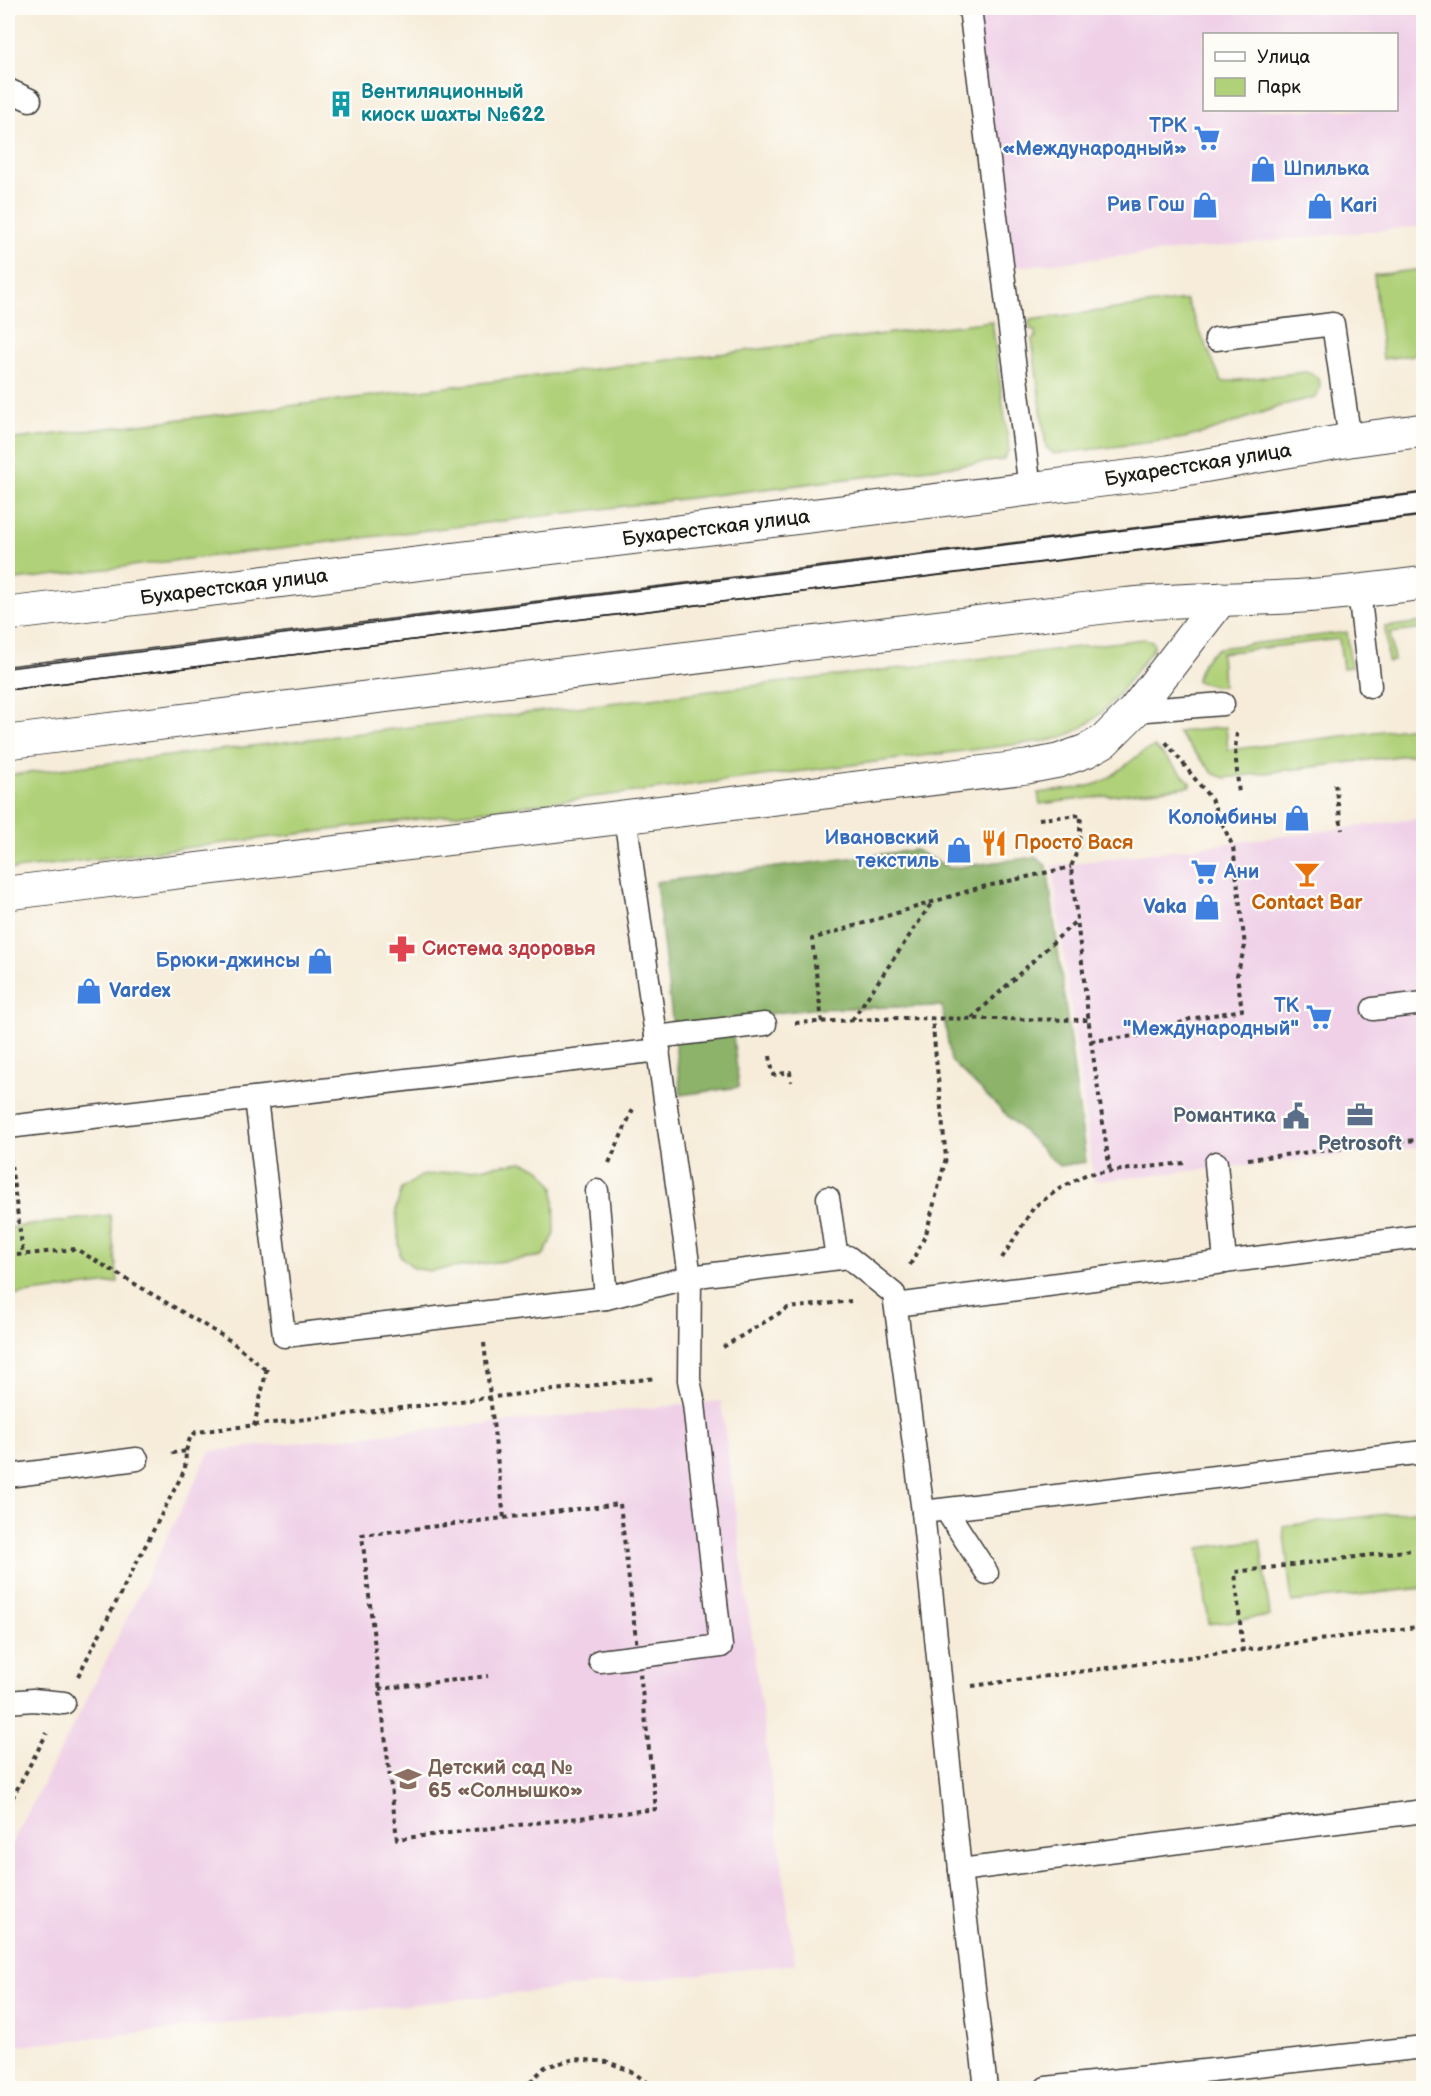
<svg xmlns="http://www.w3.org/2000/svg" width="1431" height="2096" viewBox="0 0 1431 2096" font-family="'Balsamiq Sans',sans-serif">
<rect width="100%" height="100%" fill="#fdfcf7"/>
<filter id="ink" filterUnits="userSpaceOnUse"><feTurbulence type="fractalNoise" baseFrequency=".0167" numOctaves="2"/><feDisplacementMap in="SourceGraphic" scale="12" xChannelSelector="R" yChannelSelector="G"/><feConvolveMatrix kernelMatrix="1 2 1 2 8 2 1 2 1" color-interpolation-filters="sRGB"/></filter>
<filter id="wash" filterUnits="userSpaceOnUse"><feTurbulence type="fractalNoise" baseFrequency=".008" numOctaves="4" result="noise"/><feDisplacementMap in="SourceGraphic" scale="24" xChannelSelector="R" yChannelSelector="G"/><feGaussianBlur stdDeviation="1.35" result="paint"/><feColorMatrix in="noise" values="0 0 0 0 0 0 0 0 0 0 0 0 0 0 0 0 0 1.4 0 .05"/><feComposite in="paint" operator="in"/></filter>
<g filter="url(#wash)">
<rect width="100%" height="100%" fill="#f6ecd9"/>
<!-- built -->
<g fill="#efd0e7" fill-rule="evenodd">
<path d="M965 8H1423V226L1004 268ZM1204 34H1396V110H1204Z"/>
<polygon points="1423,818 1423,1147 1094,1181 1052,866"/>
<polygon points="721,1401 795,1964 8,2047 8,1851 83,1707 210,1451"/>
</g>
<!-- green -->
<g fill="#b0d179" stroke="#66764a" stroke-width="1.5">
<polygon points="1423,269 1423,354 1383,359 1374,275"/>
<path d="M1186 300 1222 382 1305 372C1319 374 1324 385 1316 397L1283 405 1211 431 1185 438 1054 454 1046 447 1032 339 1036 338 1035 331 1031 330 1029 320Z"/>
<polygon points="992,321 1009,450 1003,460 8,581 8,440"/>
<polygon points="1423,622 1423,629 1390,633 1394,661 1388,662 1385,627"/>
<path d="M1347 632 1351 667 1343 668 1339 639 1221 653 1223 686H1214L1196 681C1200 666 1205 656 1219 648Z"/>
<path d="M1144 639 1152 641 1154 646 1152 650C1123 687 1101 728 1052 740L8 870V776L10 775Z"/>
<polygon points="1423,726 1423,753 1225,778 1214,774 1177,732 1226,727 1228,750"/>
<path d="M1155 747 1189 781 1191 786 1040 804 1038 793C1056 790 1084 789 1099 783 1117 776 1141 749 1155 747Z"/>
<polygon points="522,1162 539,1168 554,1187 555,1234 543,1256 429,1271 414,1268 400,1256 396,1208 402,1189 421,1176"/>
<polygon points="110,1215 118,1282 8,1296 8,1228"/>
<polygon points="1422,1510 1424,1529 1423,1588 1292,1602 1283,1526"/>
<polygon points="1260,1540 1270,1616 1209,1624 1199,1548"/>
</g>
<!-- forest -->
<polygon fill="#8cb369" stroke="#546842" stroke-width="1.5" points="915,850 950,868 1035,857 1047,866 1086,1162 1059,1166 951,1061 942,1006 811,1009 731,1018 739,1087 681,1095 656,882"/>
</g>
<g filter="url(#ink)">
<g fill="none" stroke-linecap="round" stroke-linejoin="round">
<!-- lane casing -->
<g stroke="#3d3b38" stroke-width="25">
<g id="lane">
<polyline points="970,8 1030,489"/>
<polyline points="8,90 30,100"/>
<polyline points="1216,339 1333,324 1350,440"/>
<polyline points="1359,591 1370,686"/>
<polyline points="8,678 1424,504"/>
<polyline points="1134,711 1223,704"/>
<polyline points="1373,1009 1424,1003"/>
<polyline points="656,1037 765,1024"/>
<polyline points="256,1098 284,1336 606,1298 597,1191"/>
<polyline points="8,1127 659,1050"/>
<polyline points="1216,1163 1225,1262"/>
<polyline points="828,1198 837,1258"/>
<polyline points="606,1298 690,1277 848,1257 894,1294 923,1512 960,1870 986,2088"/>
<polyline points="896,1305 1424,1236"/>
<polyline points="8,1476 137,1459"/>
<polyline points="946,1510 987,1573"/>
<polyline points="923,1512 1424,1452"/>
<polyline points="600,1661 721,1646 694,1404 689,1380 690,1277 625,816"/>
<polyline points="8,1702 33,1700 64,1703"/>
<polyline points="960,1870 1424,1811"/>
<polyline points="1046,2088 1424,2047"/>
</g>
</g>
<!-- street casing -->
<g stroke="#3d3b38" stroke-width="35">
<polyline id="street" points="8,893 1027,767 1058,761 1086,751 1104,741 1134,711 1221,599"/>
</g>
<!-- secondary casing -->
<g stroke="#3d3b38" stroke-width="35">
<g id="secondary">
<polyline points="8,614 1168,472 1350,440 1424,430"/>
<path d="M8 742 1120 605C1176 599 1231 600 1286 597 1332 595 1378 589 1424 583"/>
</g>
</g>
<!-- path -->
<g stroke="#3d3b38" stroke-width="4" stroke-dasharray="4.5 4.5" stroke-linecap="butt">
<polyline points="1237,733 1235,749 1239,795"/>
<polyline points="1335,784 1342,830"/>
<polyline points="1039,819 1081,815 1079,846 1071,867 1091,1041 1110,1171"/>
<polyline points="972,1018 1077,920"/>
<polyline points="852,1020 933,901"/>
<polyline points="822,1022 812,939 978,888 1071,867"/>
<polyline points="795,1023 898,1018 1089,1020"/>
<polyline points="1091,1041 1152,1034 1190,1019 1242,1010 1237,975 1245,946 1233,847 1211,799 1165,741"/>
<polyline points="770,1056 773,1075 790,1072 791,1082"/>
<polyline points="10,1157 23,1254"/>
<polyline points="1248,1159 1424,1139"/>
<polyline points="609,1163 633,1109"/>
<polyline points="8,1256 76,1249 231,1341 266,1370"/>
<polyline points="1002,1258 1034,1207 1059,1189 1087,1174 1184,1163"/>
<polyline points="910,1265 926,1234 946,1158 932,1018"/>
<polyline points="484,1343 504,1518"/>
<polyline points="723,1347 788,1308 851,1301"/>
<polyline points="254,1426 267,1368"/>
<polyline points="186,1451 190,1438 196,1432 656,1378"/>
<polygon points="620,1504 656,1809 397,1839 362,1535"/>
<polyline points="1243,1652 1235,1572 1412,1550"/>
<polyline points="78,1676 185,1469 186,1451 168,1454"/>
<polyline points="972,1686 1424,1626"/>
<polyline points="379,1689 488,1676"/>
<polyline points="8,1806 47,1733"/>
<polyline points="524,2088 545,2067 575,2059 608,2062 632,2072 656,2088"/>
</g>
<!-- lane -->
<use href="#lane" stroke="#fff" stroke-width="22"/>
<!-- street -->
<use href="#street" stroke="#fff" stroke-width="33"/>
<!-- secondary -->
<use href="#secondary" stroke="#fff" stroke-width="33"/>
<!-- tram -->
<g stroke="#1c1c1c" stroke-width="1.5">
<polyline points="8,668 1424,493"/>
<polyline points="8,690 1424,515"/>
</g>
</g>
</g>
<!-- icons -->
<defs>
<g id="building-bare" transform="scale(2.07)"><path d="M-4-6H4V6H1V3H-1V6H-4ZM-2.5-4.3h1.7v1.8h-1.7ZM.8-4.3h1.7v1.8H.8ZM-2.5-1h1.7V.8h-1.7ZM.8-1h1.7V.8H.8Z" fill="#0f9aa8" stroke="#fdfcf7" stroke-width="2.5" paint-order="stroke"/></g>
<g id="supermarket-bare" transform="scale(2.07)"><path d="M-6-5.5h2.5l.6 2H6L4.5 2H-2.5L-4.4-4H-6ZM-1.5 3.2a1.3 1.3 0 1 0 .1 0ZM3 3.2a1.3 1.3 0 1 0 .1 0Z" fill="#3f7fe0" stroke="#fdfcf7" stroke-width="2.5" paint-order="stroke"/></g>
<g id="shop-bare" transform="scale(2.07)"><path d="M-5-2.5h2.3a2.7 3.5 0 0 1 5.4 0H5L5.5 6h-11ZM-1.5-2.5h3a1.5 2.3 0 0 0-3 0Z" fill="#3f7fe0" stroke="#fdfcf7" stroke-width="2.5" paint-order="stroke"/></g>
<g id="restaurant-bare" transform="scale(2.07)"><path d="M-5-6h1v4h1v-4h1v4h1v-4h1v5L-1.5 .5V6h-2V.5L-5-1ZM5-6V6H3V1.5H1.5Q1.5-4 5-6Z" fill="#e8710a" stroke="#fdfcf7" stroke-width="2.5" paint-order="stroke"/></g>
<g id="bar-bare" transform="scale(2.07)"><path d="M-6-5H6L.8 .8V4.5H3.5V6h-7V4.5H-.8V.8Z" fill="#e8710a" stroke="#fdfcf7" stroke-width="2.5" paint-order="stroke"/></g>
<g id="pharmacy-bare" transform="scale(2.07)"><path d="M-2-6h4v4h4v4h-4v4h-4v-4h-4v-4h4Z" fill="#e0444e" stroke="#fdfcf7" stroke-width="2.5" paint-order="stroke"/></g>
<g id="office-bare" transform="scale(2.07)"><path d="M-6-3h4V-5.5h4V-3h4V5H-6ZM-1-4.5V-3h2v-1.5ZM-6 0V1H6V0Z" fill="#5c6f8a" stroke="#fdfcf7" stroke-width="2.5" paint-order="stroke"/></g>
<g id="civic-bare" transform="scale(2.07)"><path d="M-.6-6.5H3V-4.5H.6V-3L4-1V1h2V6H-6V1h2V-1L-.6-3ZM-1.2 2.5V6h2.4V2.5Z" fill="#5c6f8a" stroke="#fdfcf7" stroke-width="2.5" paint-order="stroke"/></g>
<g id="school-bare" transform="scale(2.07)"><path d="M0-5L7-2L0 1L-7-2ZM-4 1L0 2.5L4 1V4Q0 6-4 4Z" fill="#8d6e63" stroke="#fdfcf7" stroke-width="2.5" paint-order="stroke"/></g>
</defs>
<g fill-rule="evenodd">
<use href="#building-bare" x="341" y="104"/>
<use href="#supermarket-bare" x="1207" y="138"/>
<use href="#shop-bare" x="1263" y="169"/>
<use href="#shop-bare" x="1205" y="205"/>
<use href="#shop-bare" x="1320" y="206"/>
<use href="#shop-bare" x="1297" y="818"/>
<use href="#restaurant-bare" x="994" y="843"/>
<use href="#shop-bare" x="959" y="850"/>
<use href="#supermarket-bare" x="1204" y="872"/>
<use href="#bar-bare" x="1307" y="874"/>
<use href="#shop-bare" x="1207" y="907"/>
<use href="#pharmacy-bare" x="402" y="949"/>
<use href="#shop-bare" x="320" y="961"/>
<use href="#shop-bare" x="89" y="991"/>
<use href="#supermarket-bare" x="1319" y="1017"/>
<use href="#office-bare" x="1360" y="1115"/>
<use href="#civic-bare" x="1296" y="1116"/>
<use href="#school-bare" x="408" y="1779"/>
</g>
<g text-anchor="middle" dominant-baseline="central" stroke-width="4.5" stroke-linejoin="round" paint-order="stroke">
<!-- culture labels -->
<g font-size="20" font-weight="bold" fill="#0d838f" stroke="#fdfcf7" text-anchor="start">
<text x="361" y="92">Вентиляционный<tspan x="361" dy="23">киоск шахты №622</tspan></text>
</g>
<!-- shop labels -->
<g font-size="20" font-weight="bold" fill="#366cbe" stroke="#fdfcf7" text-anchor="end">
<text x="1187" y="126">ТРК<tspan x="1187" dy="23">«Международный»</tspan></text>
<text x="1283" y="169" text-anchor="start">Шпилька</text>
<text x="1185" y="205">Рив Гош</text>
<text x="1340" y="206" text-anchor="start">Kari</text>
<text x="1277" y="818">Коломбины</text>
<text x="939" y="838">Ивановский<tspan x="939" dy="23">текстиль</tspan></text>
<text x="1224" y="872" text-anchor="start">Ани</text>
<text x="1187" y="907">Vaka</text>
<text x="300" y="961">Брюки-джинсы</text>
<text x="109" y="991" text-anchor="start">Vardex</text>
<text x="1299" y="1006">ТК<tspan x="1299" dy="23">"Международный"</tspan></text>
</g>
<!-- street labels -->
<g font-size="20" fill="#1c1c1c" stroke="#fdfcf7">
<text transform="translate(1198 465) rotate(-9)">Бухарестская улица</text>
<text transform="translate(716 528) rotate(-7)">Бухарестская улица</text>
<text transform="translate(234 587) rotate(-7)">Бухарестская улица</text>
</g>
<!-- food labels -->
<g font-size="20" font-weight="bold" fill="#c56008" stroke="#fdfcf7" text-anchor="start">
<text x="1014" y="843">Просто Вася</text>
<text x="1307" y="903" text-anchor="middle">Contact Bar</text>
</g>
<!-- health labels -->
<g font-size="20" font-weight="bold" fill="#be3a42" stroke="#fdfcf7" text-anchor="start">
<text x="422" y="949">Система здоровья</text>
</g>
<!-- service labels -->
<g font-size="20" font-weight="bold" fill="#4e5e75" stroke="#fdfcf7" text-anchor="end">
<text x="1276" y="1116">Романтика</text>
<text x="1360" y="1144" text-anchor="middle">Petrosoft</text>
</g>
<!-- education labels -->
<g font-size="20" font-weight="bold" fill="#785e54" stroke="#fdfcf7" text-anchor="start">
<text x="428" y="1768">Детский сад №<tspan x="428" dy="23">65 «Солнышко»</tspan></text>
</g>
</g>
<!-- margin -->
<rect width="1431" height="2096" fill="none" stroke="#fdfcf7" stroke-width="30"/>
<!-- legend -->
<rect x="1203" y="33" width="195" height="78" fill="#fdfcf7" stroke="#a3a29f" stroke-width="1.5"/>
<rect x="1215" y="52" width="30" height="9" fill="#ffffff" stroke="#a3a29f" stroke-width="1.5"/>
<text x="1257" y="63" font-size="18" fill="#1c1c1c">Улица</text>
<rect x="1215" y="78" width="30" height="18" fill="#b0d179" stroke="#a3a29f" stroke-width="1.5"/>
<text x="1257" y="93" font-size="18" fill="#1c1c1c">Парк</text>
</svg>
